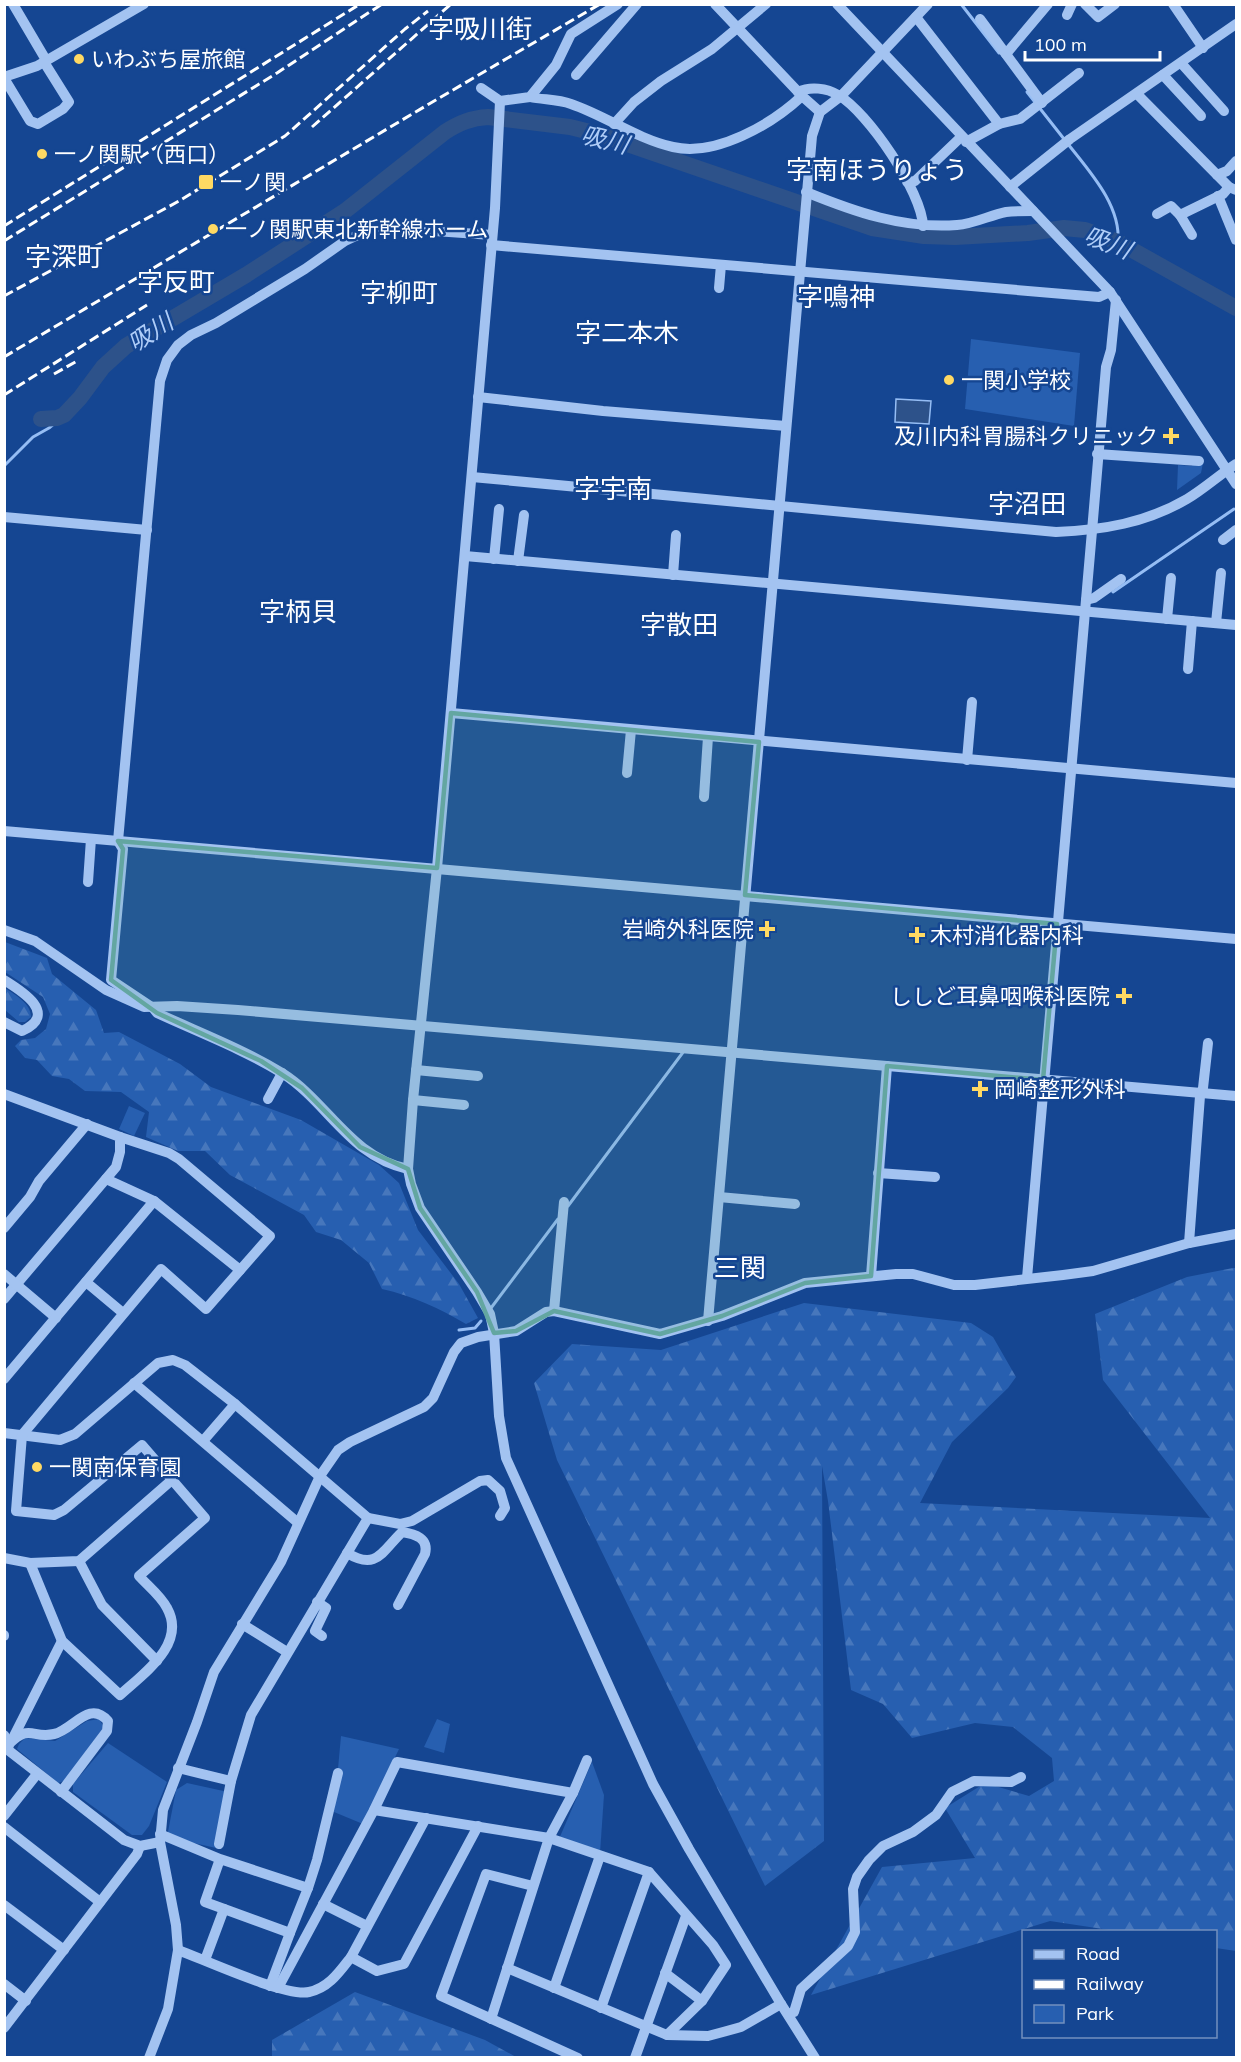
<svg xmlns="http://www.w3.org/2000/svg" width="1241" height="2062" viewBox="0 0 1241 2062" font-family="Mulish,'Noto Sans JP',sans-serif">
<defs>
<pattern id="forest-firs" width="22" height="20" patternUnits="userSpaceOnUse" patternTransform="scale(1.5)"><rect width="22" height="20" fill="#275fb0"/><path d="M5 1l3.5 6h-7zM16 11l3.5 6h-7z" fill="#4777bc"/></pattern>
</defs>
<rect width="100%" height="100%" fill="#154692"/>
<!-- forest -->
<g fill="url(#forest-firs)">
<path d="M5 942 47 958 52 974 96 1010 104 1033 119 1032 180 1064 211 1087 301 1120 379 1165 399 1183 418 1230 459 1284 478 1318 466 1324C439 1308 413 1296 382 1289L369 1263 341 1240 316 1232 304 1215 230 1175 205 1151H178L146 1137 149 1112 121 1092 85 1091 69 1079 52 1076 37 1060 25 1058 15 1046 21 1040 35 1038 46 1029 50 1014 43 997 5 972Z"/>
<path d="M5 988C15 995 31 1003 31 1017L25 1022H19L5 1010Z"/>
<polygon points="1233,1268 1236,1268 1236,1951 1216,1948 1216,1932 1116,1931 1050,1921 811,1995 882,1867 975,1858 945,1808 985,1783 1029,1796 1054,1781 1052,1758 1013,1727 975,1723 912,1738 883,1704 851,1690 828,1501 822,1466 824,1841 765,1886 557,1460 534,1383 572,1344 661,1350 804,1303 971,1323 993,1337 1016,1377 1008,1388 952,1442 920,1503 1210,1518 1103,1380 1095,1314 1187,1277"/>
<polygon points="355,1992 485,2040 516,2057 272,2057 272,2040"/>
</g>
<!-- park -->
<g fill="#275fb0">
<polygon points="971,339 1080,353 1074,426 965,409"/>
<polygon points="1193,463 1203,463 1201,473 1177,490 1178,465 1192,466"/>
<polygon points="129,1106 145,1113 134,1136 119,1129"/>
<polygon points="99,1719 104,1727 64,1781 58,1783 17,1749 19,1744 25,1738 55,1741 87,1721"/>
<polygon points="437,1719 450,1724 444,1753 424,1747"/>
<polygon points="341,1736 399,1749 363,1824 334,1812"/>
<polygon points="108,1743 167,1782 149,1826 142,1835 132,1835 73,1792 73,1784"/>
<polygon points="592,1762 604,1795 600,1853 559,1839"/>
<polygon points="187,1783 228,1792 216,1848 167,1837 176,1790"/>
</g>
<!-- water -->
<polygon fill="#2d528a" stroke="#95bdf4" stroke-width="1.5" points="896,399 931,401 929,424 895,422"/>
<g fill="none" stroke-linecap="round" stroke-linejoin="round">
<!-- stream -->
<g stroke="#95bdf4" stroke-width="3">
<polyline points="961,4 999,53"/>
<polyline points="1027,92 1064,139"/>
<path d="M1068 144C1089 171 1121 205 1118 242"/>
<polyline points="4,466 33,437 49,428 64,415"/>
<polyline points="1113,592 1234,509"/>
<polyline points="568,1206 684,1051"/>
<polyline points="491,1308 558,1219"/>
<polyline points="459,1330 475,1328 481,1321"/>
</g>
<!-- river -->
<path stroke="#2d528a" stroke-width="16" d="M41 419 57 418 64 415 80 398 103 367 126 346 246 275 345 211 445 132C459 123 471 118 488 117L570 127 598 134 872 228 924 236 955 237 1028 233 1064 228 1085 230 1118 242 1236 308"/>
<!-- minor -->
<g stroke="#a3c3f1" stroke-width="10">
<polyline points="13,4 46,60"/>
<polyline points="715,4 802,96 820,112"/>
<polyline points="837,4 1110,292 1236,484"/>
<polyline points="1085,4 1098,17 1115,4"/>
<polyline points="1173,4 1203,48"/>
<polyline points="1067,15 1072,4"/>
<polyline points="916,17 999,124"/>
<polyline points="980,19 1042,103"/>
<polyline points="1006,54 1048,4"/>
<polyline points="1181,63 1224,111"/>
<polyline points="576,75 637,4"/>
<polyline points="1163,75 1201,116"/>
<polyline points="4,77 37,66 144,4"/>
<polyline points="4,78 30,121 38,124 63,109 69,102 44,62"/>
<polyline points="481,88 500,101 530,97 556,65 571,34 618,4"/>
<path d="M798 92C810 86 827 88 838 95 868 112 922 192 923 226"/>
<polyline points="1137,94 1229,187 1236,190"/>
<path d="M530 97C543 100 557 99 571 104 606 116 637 139 673 147 716 157 772 124 802 96"/>
<polyline points="500,101 495,208 437,868 413,1100 408,1169 411,1184 420,1208 477,1292 490,1314 494,1333 499,1416 506,1458 653,1784 689,1849 781,2004 815,2058"/>
<polyline points="614,124 634,102 661,81 712,49 766,4"/>
<polyline points="966,142 999,124 1020,119 1079,73"/>
<polyline points="1217,175 1227,171 1236,161"/>
<polyline points="907,182 915,181 961,137"/>
<polyline points="1010,187 1070,139 1236,24"/>
<path d="M806 192C855 212 903 229 957 225 974 224 990 215 1006 212 1015 211 1024 211 1033 211"/>
<polyline points="1218,196 1236,240"/>
<polyline points="1157,214 1171,206 1180,215 1223,194 1229,187"/>
<polyline points="1180,215 1192,235"/>
<polyline points="491,245 1099,297 1110,292"/>
<polyline points="719,288 721,265"/>
<polyline points="478,397 603,411 786,426"/>
<polyline points="1097,454 1199,461"/>
<path d="M472 477 1056 532C1103 530 1146 523 1187 499 1204 489 1219 475 1236 464"/>
<polyline points="4,517 147,530"/>
<polyline points="1223,540 1236,530"/>
<polyline points="465,556 1236,625"/>
<polyline points="494,559 499,509"/>
<polyline points="518,561 524,515"/>
<polyline points="673,575 676,535"/>
<polyline points="1086,600 1094,598 1121,579"/>
<polyline points="1167,619 1171,578"/>
<polyline points="1216,623 1221,573"/>
<polyline points="1188,669 1192,621"/>
<polyline points="451,713 1236,783"/>
<polyline points="967,760 972,702"/>
<polyline points="627,773 631,730"/>
<polyline points="704,797 708,737"/>
<polyline points="4,831 1236,939"/>
<polyline points="88,882 91,839"/>
<polyline points="4,930 35,941 106,990 144,1007 177,1006 238,1010 1236,1096"/>
<path d="M4 980C22 991 59 1014 22 1031L4 1022"/>
<polyline points="416,1070 478,1076"/>
<polyline points="4,1094 120,1137 120,1152 116,1167 4,1299"/>
<polyline points="268,1099 282,1073"/>
<polyline points="413,1100 464,1105"/>
<path d="M408 1169C350 1157 328 1102 282 1073 243 1049 198 1032 157 1013L153 1008 111 980 123 849 118 841 160 381 167 360 178 345 191 335 216 323 305 269 345 241 362 233 392 228 492 235"/>
<polyline points="878,1173 935,1177"/>
<polyline points="106,1179 154,1201 240,1270"/>
<polyline points="719,1197 795,1204"/>
<polyline points="4,1228 30,1197 39,1181 87,1124"/>
<polyline points="1189,1243 1200,1096 1203,1088 1208,1043"/>
<polyline points="4,1274 56,1318"/>
<polyline points="871,1276 887,1066"/>
<polyline points="1027,1278 1092,531 1106,367 1111,350 1116,300"/>
<polyline points="86,1282 123,1313"/>
<polyline points="554,1311 564,1202"/>
<polyline points="708,1321 812,136 820,112 841,96 928,4"/>
<polyline points="4,1379 154,1201"/>
<polyline points="134,1383 297,1522"/>
<polyline points="4,1433 60,1440 75,1434 158,1363 173,1360 185,1365 235,1404 368,1518 251,1715 231,1781 219,1844"/>
<polyline points="203,1441 235,1404"/>
<polyline points="368,1518 400,1524 412,1521 480,1481 488,1480 500,1491 505,1508 500,1516"/>
<path d="M347 1553C377 1571 382 1551 402 1532 415 1534 429 1538 425 1554L398 1605"/>
<polyline points="4,1558 30,1563 79,1561 173,1479"/>
<polyline points="79,1561 102,1605 157,1661"/>
<path d="M30 1563 62 1641 120 1695C144 1673 187 1644 167 1608 161 1596 148 1586 139 1576L205 1518 142 1445 64 1510 54 1515 16 1511 22 1435 161 1269 206 1309 270 1236 179 1159 169 1153 120 1137"/>
<polyline points="317,1602 326,1608 315,1631 322,1636"/>
<polyline points="242,1624 287,1652"/>
<polyline points="4,1635 4,1636"/>
<polyline points="4,1735 9,1744 8,1750 124,1840 140,1846 160,1842"/>
<polyline points="13,1738 62,1641"/>
<path d="M4 1743 9 1744C30 1723 32 1739 54 1734 73 1730 89 1699 108 1721L107 1731 61 1792"/>
<polyline points="178,1768 231,1781"/>
<polyline points="374,1810 549,1838 649,1872 713,1945 726,1965 702,2001 667,2035"/>
<polyline points="4,1816 37,1774"/>
<polyline points="4,1827 100,1902"/>
<polyline points="160,1834 220,1859 308,1888 290,1933 205,1902 220,1859"/>
<polyline points="533,1886 486,1874 441,1996 578,2058"/>
<polyline points="308,1888 317,1860 338,1773"/>
<polyline points="323,1904 367,1926"/>
<polyline points="4,1905 64,1950"/>
<path d="M178 1950C205 1960 285 1997 309 1992 329 1988 340 1971 351 1957L426 1818"/>
<polyline points="351,1957 377,1971 404,1964 478,1826"/>
<polyline points="205,1960 224,1909"/>
<polyline points="507,1968 667,2035 708,2036 723,2032 741,2027 781,2004"/>
<polyline points="665,1973 702,2001"/>
<polyline points="4,1984 26,2001"/>
<polyline points="270,1986 290,1933"/>
<polyline points="278,1988 374,1810 397,1762 573,1793"/>
<polyline points="554,1988 600,1856"/>
<polyline points="601,2008 649,1872"/>
<polyline points="788,2014 794,2012 801,1989 848,1946 855,1932 853,1889 857,1877 869,1860 883,1846 913,1832 936,1815 952,1792 974,1781 1011,1782 1021,1777"/>
<polyline points="491,2019 549,1838 573,1793 587,1760"/>
<polyline points="4,2028 137,1854 140,1846"/>
<polyline points="149,2058 168,2009 178,1950 176,1925 160,1842 163,1810 197,1722 214,1672 281,1562 320,1476 338,1450 350,1442 424,1407 433,1398 454,1352 461,1343 478,1337 516,1331 546,1312 554,1311 660,1334 722,1316 805,1283 896,1274 913,1274 954,1285 975,1285 1063,1275 1093,1271 1189,1243 1236,1234"/>
<polyline points="635,2058 686,1916"/>
</g>
<!-- rail -->
<g stroke="#fff" stroke-width="3" stroke-dasharray="10 4.5" stroke-linecap="butt">
<polyline points="312,127 451,4"/>
<polyline points="4,226 360,4"/>
<polyline points="4,241 277,73 382,4"/>
<polyline points="4,296 179,201 285,136 405,29 428,11"/>
<polyline points="4,357 429,104 600,4"/>
<polyline points="54,374 77,361"/>
<polyline points="4,395 147,305"/>
</g>
</g>
<!-- marked area -->
<path fill="#63a6a1" fill-opacity="0.2" stroke="#63a6a1" stroke-width="4.5" stroke-linejoin="round" d="M451 713 759 742 745 895 1057 924 1043 1080 887 1066 871 1276 805 1283 722 1316 660 1334 554 1311 516 1331 494 1333 477 1292 420 1208 408 1169 360 1147 302 1088 261 1061 157 1013 111 980 123 849 118 841 437 868Z"/>
<!-- markers -->
<g fill="#ffd963" stroke="#154692" stroke-width="2">
<circle cx="79" cy="59" r="6"/>
<circle cx="42" cy="154" r="6"/>
<rect x="198" y="174" width="16" height="16" rx="3"/>
<circle cx="213" cy="229" r="6"/>
<circle cx="949" cy="380" r="6"/>
<path d="M1168 427h6v6h6v6h-6v6h-6v-6h-6v-6h6z"/>
<path d="M764 920h6v6h6v6h-6v6h-6v-6h-6v-6h6z"/>
<path d="M914 926h6v6h6v6h-6v6h-6v-6h-6v-6h6z"/>
<path d="M1121 987h6v6h6v6h-6v6h-6v-6h-6v-6h6z"/>
<path d="M977 1080h6v6h6v6h-6v6h-6v-6h-6v-6h6z"/>
<circle cx="37" cy="1467" r="6"/>
</g>
<g text-anchor="middle" dominant-baseline="central" stroke-width="5" stroke-linejoin="round" paint-order="stroke">
<!-- poi labels -->
<g font-size="22" fill="#fff" stroke="#154692" text-anchor="start">
<text x="91" y="59">いわぶち屋旅館</text>
<text x="54" y="154">一ノ関駅（西口）</text>
<text x="220" y="182">一ノ関</text>
<text x="225" y="229">一ノ関駅東北新幹線ホーム</text>
<text x="961" y="380">一関小学校</text>
<text x="1158" y="436" text-anchor="end">及川内科胃腸科クリニック</text>
<text x="754" y="929" text-anchor="end">岩崎外科医院</text>
<text x="930" y="935">木村消化器内科</text>
<text x="1110" y="996" text-anchor="end">ししど耳鼻咽喉科医院</text>
<text x="994" y="1089">岡崎整形外科</text>
<text x="49" y="1467">一関南保育園</text>
</g>
<!-- water labels -->
<g font-size="24" font-style="italic" fill="#afcdf8" stroke="#154692">
<text transform="translate(605 139) rotate(14)">吸川</text>
<text transform="translate(1108 242) rotate(21)">吸川</text>
<text transform="translate(150 332) rotate(-33)">吸川</text>
</g>
<!-- quarter labels -->
<g font-size="26" fill="#fff" stroke="#154692">
<text x="480" y="28">字吸川街</text>
<text x="877" y="169">字南ほうりょう</text>
<text x="64" y="256">字深町</text>
<text x="176" y="281">字反町</text>
<text x="399" y="292">字柳町</text>
<text x="836" y="296">字鳴神</text>
<text x="627" y="332">字二本木</text>
<text x="613" y="488">字宇南</text>
<text x="1027" y="503">字沼田</text>
<text x="298" y="611">字柄貝</text>
<text x="679" y="624">字散田</text>
<text x="740" y="1267">三関</text>
</g>
</g>
<!-- border -->
<rect width="1241" height="2062" fill="none" stroke="#ffffff" stroke-width="12"/>
<!-- legend -->
<rect x="1022" y="1930" width="195" height="108" fill="#154692" stroke="#7390be" stroke-width="1.5"/>
<rect x="1034" y="1950" width="30" height="9" fill="#a3c3f1" stroke="#7390be" stroke-width="1.5"/>
<text x="1076" y="1960" font-size="18" fill="#ffffff">Road</text>
<rect x="1034" y="1980" width="30" height="9" fill="#ffffff" stroke="#7390be" stroke-width="1.5"/>
<text x="1076" y="1990" font-size="18" fill="#ffffff">Railway</text>
<rect x="1034" y="2005" width="30" height="18" fill="#275fb0" stroke="#7390be" stroke-width="1.5"/>
<text x="1076" y="2020" font-size="18" fill="#ffffff">Park</text>
<!-- scale -->
<path d="M1025 51v9h135v-9" fill="none" stroke="#ffffff" stroke-width="3"/>
<text x="1034" y="51" font-size="18" fill="#ffffff" stroke="#154692" stroke-width="4.5" paint-order="stroke">100 m</text>
</svg>
